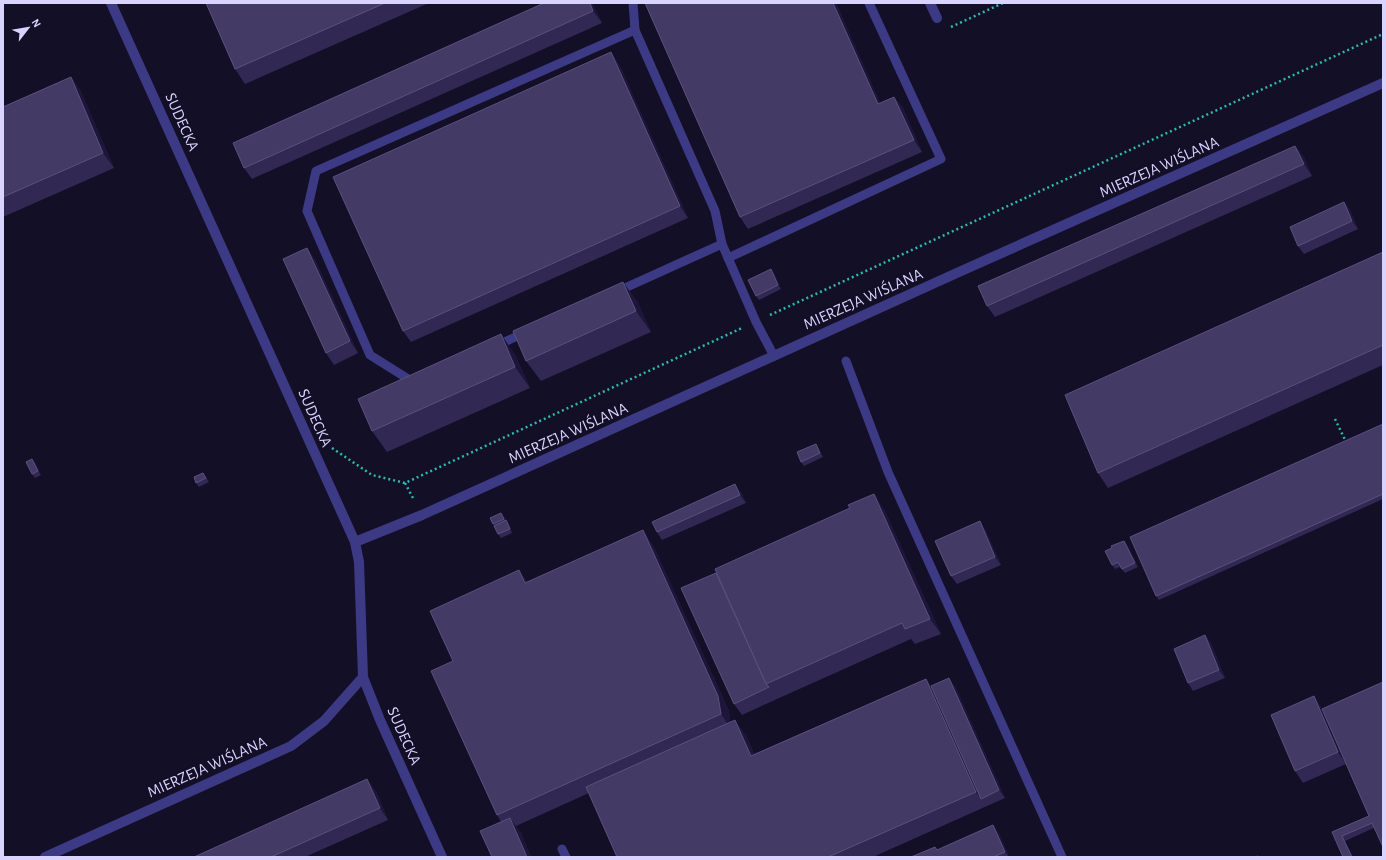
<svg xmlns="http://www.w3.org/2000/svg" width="1386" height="860" viewBox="0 0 1386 860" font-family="'Alegreya Sans',sans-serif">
<rect width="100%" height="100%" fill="#130f26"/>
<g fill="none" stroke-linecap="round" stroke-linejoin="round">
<!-- path -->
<g stroke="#2fb8b0" stroke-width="2.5" stroke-dasharray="2 3" stroke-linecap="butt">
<polyline points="951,27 1003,3"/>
<polyline points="770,315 1383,34"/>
<polyline points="1335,419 1347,444"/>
<polyline points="332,448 372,475 405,483 742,328"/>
<polyline points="405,483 414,500"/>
<polyline points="1257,857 1258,857"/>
</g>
<!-- lane -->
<g stroke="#3d3a85" stroke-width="9">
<polyline points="633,3 635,30"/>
<polyline points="728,258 941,159 869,3"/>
<polyline points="616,292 722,244"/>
<polyline points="496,346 526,332"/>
<polyline points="846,361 888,472 1062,857"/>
<polyline points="415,382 413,382 370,355 307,211 316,171 635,30 715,211 722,244 756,322 774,356"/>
<polyline points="562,849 566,857"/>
</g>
<!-- street -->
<g stroke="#3d3a85" stroke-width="10">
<polyline points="111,3 355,542 359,562 363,677 380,720 442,857"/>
<polyline points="930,3 937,18"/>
<polyline points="355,542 422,515 959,272 1383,83"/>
<polyline points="45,857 291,746 324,721 363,677"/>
</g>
</g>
<!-- wall -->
<g fill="#312854">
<polygon points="206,3 429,3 245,84 235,69"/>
<polygon points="544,3 592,3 602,23 252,179 244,168"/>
<polygon points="645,3 836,3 880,103 894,97 903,108 922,152 748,229 740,217"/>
<polygon points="619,64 688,218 411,342 403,331"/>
<polygon points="71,77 81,92 114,168 3,217 3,107"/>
<polygon points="1295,146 1304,157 1312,176 995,317 987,306"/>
<polygon points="1344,202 1350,210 1358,229 1304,254 1298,246"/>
<polygon points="307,248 315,260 358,353 334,365 326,353"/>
<polygon points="1383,252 1383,365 1108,488 1098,473"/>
<polygon points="774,273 781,289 759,300 756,296"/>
<polygon points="623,282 638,303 651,332 541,381 526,361"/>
<polygon points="501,334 515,355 530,388 387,452 372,431"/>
<polygon points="1383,424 1383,499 1159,600 1156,596"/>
<polygon points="816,444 818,448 823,457 804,466 801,462"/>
<polygon points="32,459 35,463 41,475 35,478 32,474"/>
<polygon points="206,477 209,482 199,487 196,483"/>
<polygon points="741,492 746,503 662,540 657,532"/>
<polygon points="884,509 941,634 915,644 911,639 777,699 742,715 734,704"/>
<polygon points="501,513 509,524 512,533 501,538 498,534 490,518"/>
<polygon points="985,529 1001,565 957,584 951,576"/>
<polygon points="1124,541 1127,545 1138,567 1125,573 1120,567 1115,569 1112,565"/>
<polygon points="653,545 729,711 730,722 746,735 754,754 926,679 931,686 955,686 1005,798 873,857 617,857 589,793 516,826 521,833 531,857 492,857 501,822 497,815 453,661 527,582"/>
<polygon points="1205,635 1211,643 1225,678 1193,691 1188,683"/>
<polygon points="1322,709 1374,828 1345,841 1332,832 1369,816 1346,764 1303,783 1295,771"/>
<polygon points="376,791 388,820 305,857 194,857"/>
<polygon points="999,833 1009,857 911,857 937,850"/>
</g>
<!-- shaded-wall -->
<g fill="#1d163a">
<polygon points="590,3 592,3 602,23 593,11"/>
<polygon points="833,3 836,3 886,116 878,104"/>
<polygon points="611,52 619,64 688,218 680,206"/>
<polygon points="71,77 81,92 114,168 103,153"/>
<polygon points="894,97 903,108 922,152 914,140"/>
<polygon points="1295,146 1304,157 1312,176 1304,164"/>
<polygon points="1344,202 1350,210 1358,229 1352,221"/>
<polygon points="307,248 315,260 358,353 350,341"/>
<polygon points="771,269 774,273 781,289 778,285"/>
<polygon points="623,282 638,303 651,332 636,311"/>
<polygon points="501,334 515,355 530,388 515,367"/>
<polygon points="32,459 35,463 41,475 38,471"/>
<polygon points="735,484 741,492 746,503 740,495"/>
<polygon points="874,494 884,509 941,634 930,619"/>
<polygon points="501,513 509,524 512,533 510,529"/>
<polygon points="980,521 985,529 1001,565 995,557"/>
<polygon points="643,530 653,545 729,711 731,729 721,714"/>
<polygon points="1124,541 1127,545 1138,567 1135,563"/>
<polygon points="519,570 530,585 525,583"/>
<polygon points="1205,635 1211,643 1225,678 1219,670"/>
<polygon points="949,678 955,686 1005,798 999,790"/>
<polygon points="926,679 936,694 981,799 976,792"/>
<polygon points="1314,696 1322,708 1346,764 1338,752"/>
<polygon points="735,720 746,735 761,771 751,756"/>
<polygon points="367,779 376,791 388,820 380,808"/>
<polygon points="510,818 521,833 531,857 527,857"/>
<polygon points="993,825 999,833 1009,857 1005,852"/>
<polygon points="1342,836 1345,841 1353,857 1352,857"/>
</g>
<!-- building -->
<g fill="#433a66" stroke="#5a527e">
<polygon points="206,3 385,3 235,69"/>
<polygon points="544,3 590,3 593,11 244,168 233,143"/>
<polygon points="645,3 833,3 878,104 894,97 914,140 740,217"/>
<polygon points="611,52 680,206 403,331 333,177"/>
<polygon points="71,77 103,153 3,197 3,107"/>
<polygon points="1295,146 1304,164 987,306 978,286"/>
<polygon points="1344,202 1352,221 1298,246 1290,227"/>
<polygon points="307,248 350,341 326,353 283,259"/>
<polygon points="1383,252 1383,345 1098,473 1065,395"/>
<polygon points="771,269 778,285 756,296 748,280"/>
<polygon points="623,282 636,311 526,361 513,331"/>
<polygon points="501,334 515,367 372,431 358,399"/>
<polygon points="1383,424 1383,494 1156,596 1130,537"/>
<polygon points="816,444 820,453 801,462 797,452"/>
<polygon points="32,459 38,471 32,474 26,462"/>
<polygon points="203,473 206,478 196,483 194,477"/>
<polygon points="735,484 740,495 657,532 652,522"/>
<polygon points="874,494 930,619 905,629 902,623 766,684 715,569 850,508 848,505"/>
<polygon points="501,513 504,519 493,524 490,518"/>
<polygon points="506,520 510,529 498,534 494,526"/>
<polygon points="980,521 995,557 951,576 935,541"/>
<polygon points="643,530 718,696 721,714 497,815 431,671 453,661 430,611 519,570 525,583"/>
<polygon points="1124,541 1135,563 1122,569 1118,562 1112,565 1105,551 1112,548 1111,546"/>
<polygon points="716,573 766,684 769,687 734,704 681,588"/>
<polygon points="1205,635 1219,670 1188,683 1174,649"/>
<polygon points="949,678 999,790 981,799 931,686"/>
<polygon points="926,679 976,792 828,857 617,857 586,787 735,720 751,756"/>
<polygon points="1383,682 1383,847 1372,823 1342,836 1352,857 1343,857 1332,832 1369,816 1322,709"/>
<polygon points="1314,696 1338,752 1295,771 1271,715"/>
<polygon points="367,779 380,808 271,857 194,857"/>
<polygon points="510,818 527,857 492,857 480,831"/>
<polygon points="993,825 1005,852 993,857 911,857 935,847 937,850"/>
</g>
<g text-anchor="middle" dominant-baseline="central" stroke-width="4" stroke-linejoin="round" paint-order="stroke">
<!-- street labels -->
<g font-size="16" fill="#d9d4ff" stroke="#130f26">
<text transform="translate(182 122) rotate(66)">SUDECKA</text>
<text transform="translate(1159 167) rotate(-24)">MIERZEJA WIŚLANA</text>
<text transform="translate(863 299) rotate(-24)">MIERZEJA WIŚLANA</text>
<text transform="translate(315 418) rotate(66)">SUDECKA</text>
<text transform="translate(568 433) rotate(-24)">MIERZEJA WIŚLANA</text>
<text transform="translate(404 736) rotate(66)">SUDECKA</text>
<text transform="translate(207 767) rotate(-24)">MIERZEJA WIŚLANA</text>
</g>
</g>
<!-- border -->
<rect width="1386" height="860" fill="none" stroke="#d9d4ff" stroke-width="8"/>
<!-- north arrow -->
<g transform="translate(28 28) rotate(59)" stroke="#130f26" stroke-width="3" paint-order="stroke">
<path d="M0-3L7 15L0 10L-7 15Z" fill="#d9d4ff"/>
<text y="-6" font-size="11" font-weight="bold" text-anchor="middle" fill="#d9d4ff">N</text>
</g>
</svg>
